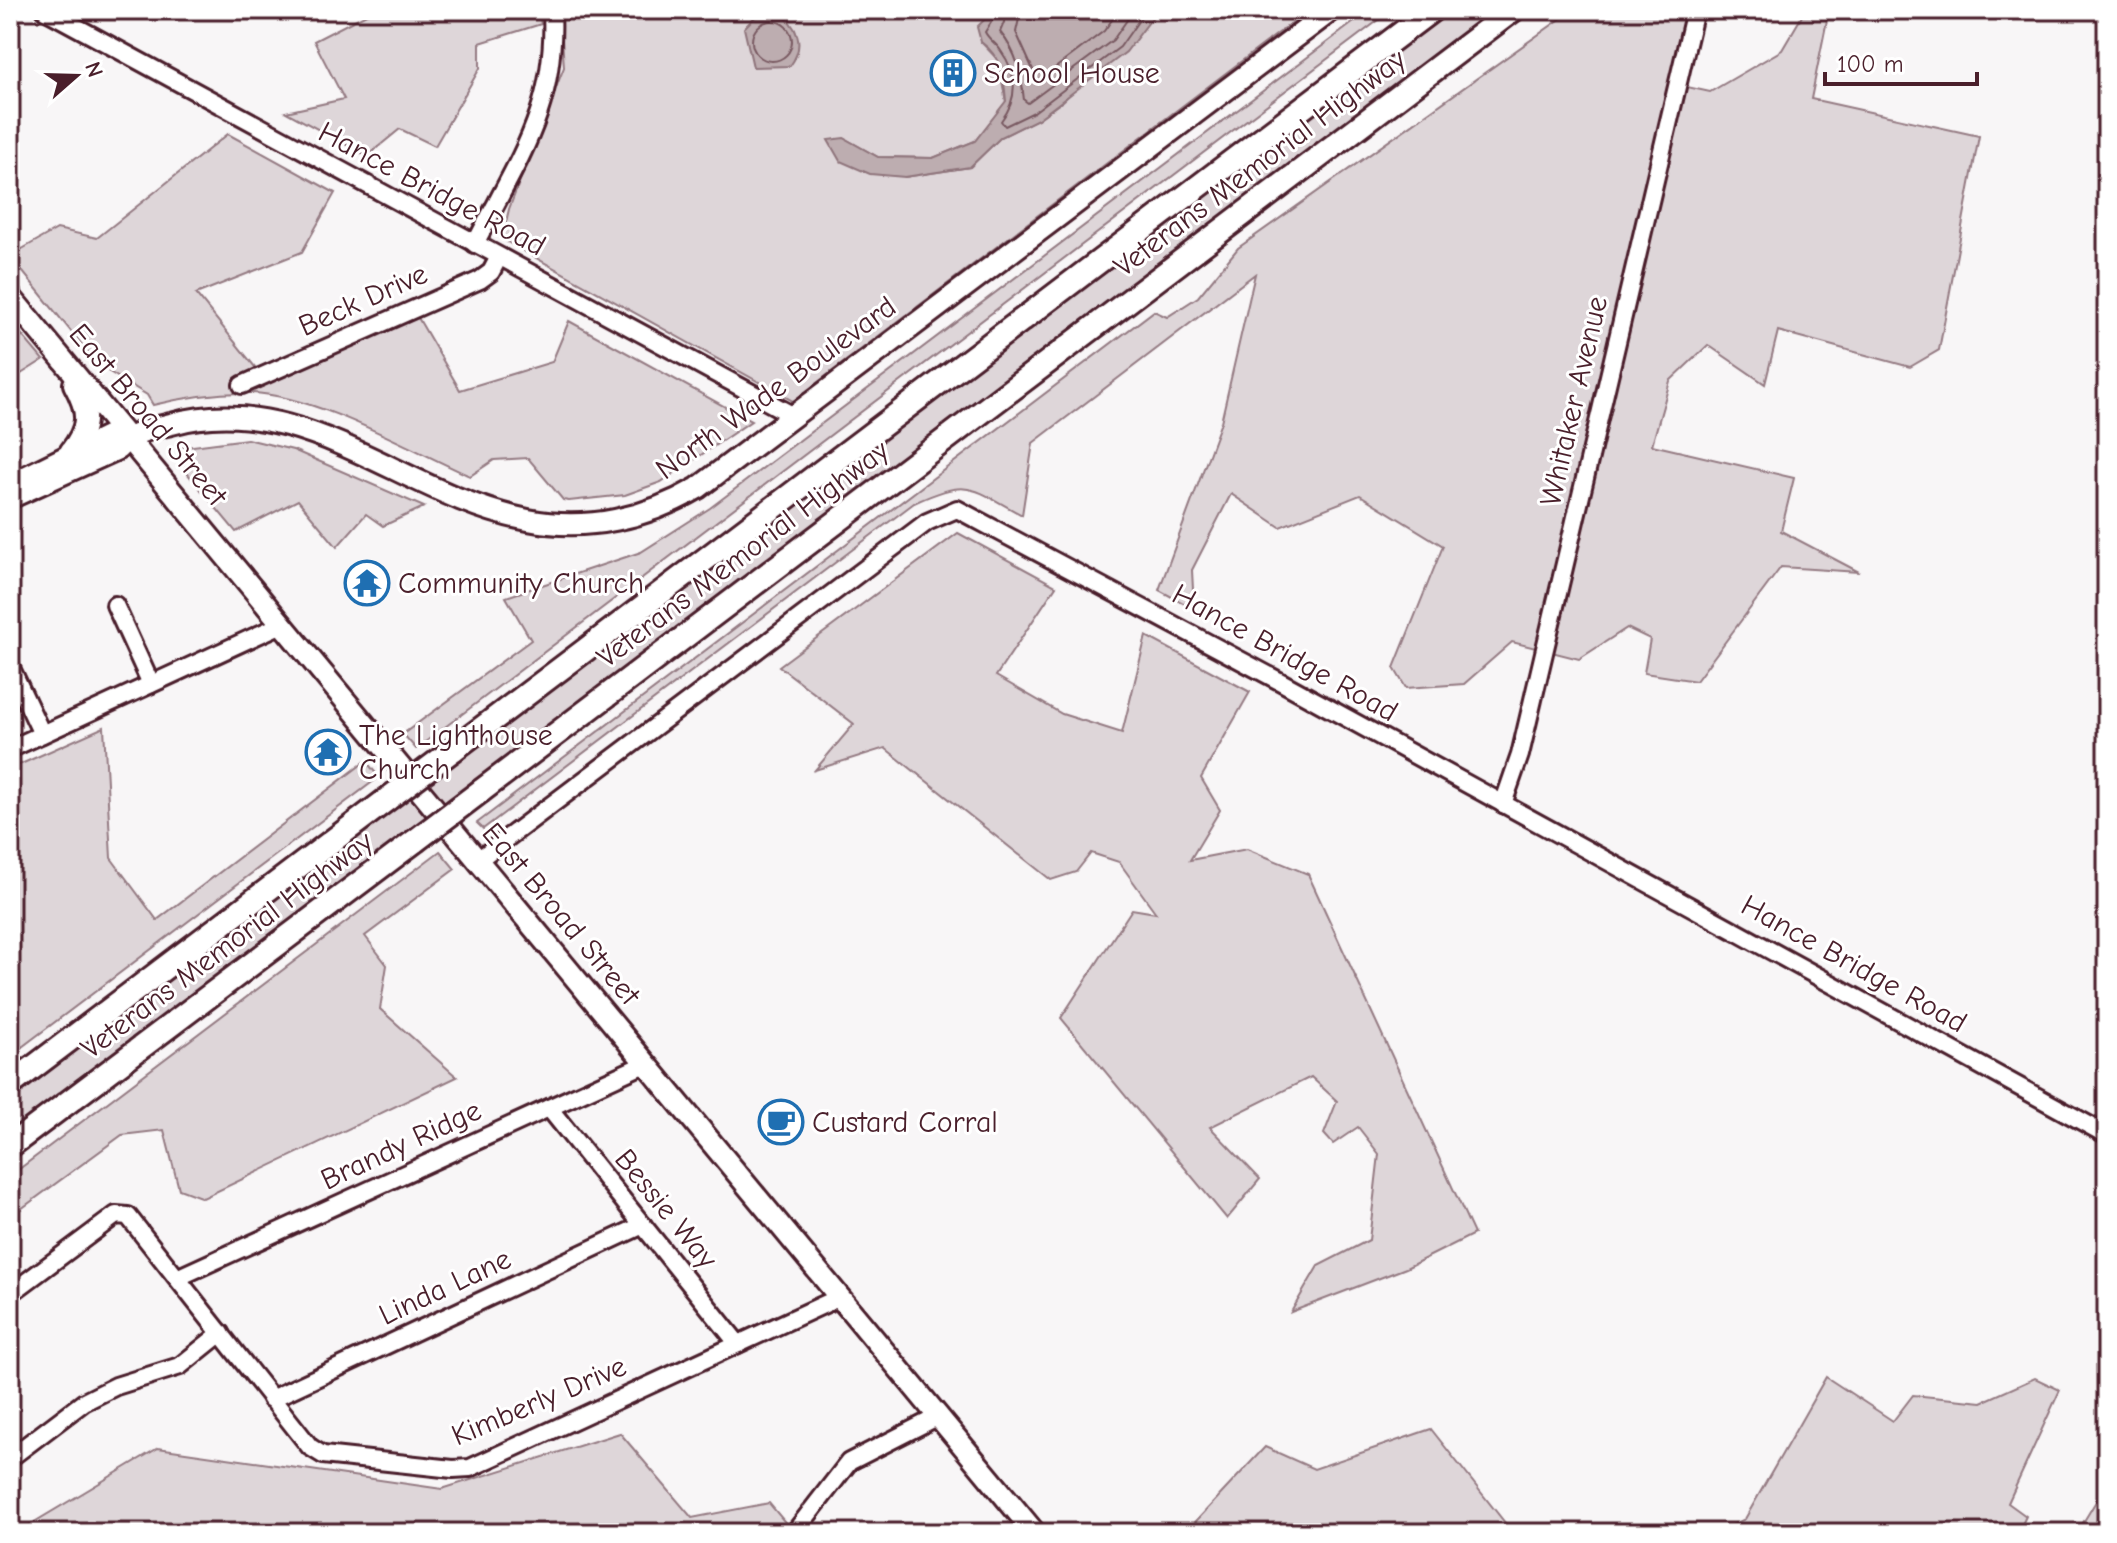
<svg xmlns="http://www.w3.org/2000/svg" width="2117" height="1543" viewBox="0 0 2117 1543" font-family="'Comic Neue',sans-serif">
<rect width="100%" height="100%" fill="#f8f6f7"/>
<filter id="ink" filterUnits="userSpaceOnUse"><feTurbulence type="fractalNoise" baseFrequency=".0125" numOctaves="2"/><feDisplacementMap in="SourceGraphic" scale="16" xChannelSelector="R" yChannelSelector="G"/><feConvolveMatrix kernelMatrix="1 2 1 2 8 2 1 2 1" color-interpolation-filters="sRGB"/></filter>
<g filter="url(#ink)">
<!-- green -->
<g fill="#ded6d9" stroke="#947a82" stroke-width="2">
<polygon points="374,10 538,10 541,24 480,43 480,68 435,146 400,129 367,156 286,112 344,99 314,41"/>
<polygon points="560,10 1011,10 991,13 981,42 998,60 1006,102 975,141 933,158 878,157 844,138 905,177 970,167 1001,137 1038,119 1063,101 1158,10 1309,10 793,401 502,239 509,209 564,67"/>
<polygon points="1370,10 1392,10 416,749 403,734 531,640 506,597 641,552 710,508"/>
<polygon points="1444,10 1500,10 447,808 424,783"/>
<path d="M1573 10H1692L1678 85 1710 92 1782 50 1802 16 1828 15 1811 99 1979 136 1939 350 1910 367 1778 331 1765 384 1708 345 1670 381 1652 445 1794 478 1781 531 1859 572 1781 567 1696 681 1644 673 1650 639 1627 628 1579 659 1512 642 1464 684 1406 688 1394 668 1443 546 1360 495 1280 527 1231 494 1192 570 1194 609 1159 590 1221 422 1255 274 1033 443 1022 515C970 487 970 478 914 503L483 829 477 823 1154 311 1167 317 1198 297 1238 248Z"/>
<path d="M228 134 335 193 302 252 196 294 263 377 413 309 460 390 552 362 569 321 751 421 661 482 625 495 569 501 563 500 528 458 494 460 470 476C410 449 316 395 251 393 216 392 185 397 153 405L147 395 98 365 10 256 57 229 97 238Z"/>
<polygon points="10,321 43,360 10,381"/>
<polygon points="247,439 293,450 424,507 383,526 366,514 337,547 298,500 236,532 187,473 177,448"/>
<polygon points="958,533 1056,586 996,676 1062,714 1122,733 1146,636 1250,692 1201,778 1220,810 1190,860 1247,849 1308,874 1474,1234 1406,1268 1291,1312 1318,1266 1369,1240 1379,1154 1358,1127 1333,1144 1324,1134 1337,1101 1311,1077 1210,1127 1260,1179 1227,1219 1061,1018 1132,909 1156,913 1119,862 1091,853 1076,872 1051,880 885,748 815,770 854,724 779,666"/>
<polygon points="104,727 111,858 157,920 366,761 379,777 10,1056 10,769"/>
<polygon points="410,794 431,818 10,1140 10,1092"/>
<polygon points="440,851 455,869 365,936 387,965 380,1009 457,1077 203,1198 179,1189 164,1130 122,1135 10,1217 10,1176"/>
<polygon points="1826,1377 1893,1421 1913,1395 1982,1402 2035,1378 2060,1390 2008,1503 2026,1516 2018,1533 1716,1533 1745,1519"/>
<polygon points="1431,1429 1513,1533 1185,1533 1265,1447 1314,1469"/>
<polygon points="620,1433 692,1518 769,1503 794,1533 16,1533 158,1448 442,1489"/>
<polygon points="2107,1483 2107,1533 2095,1533 2081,1526"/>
</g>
<!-- water -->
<g fill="#bdadb0" stroke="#8f747b" stroke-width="2">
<path d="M1011 10H1158L1126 52 1038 119 1001 137 970 167 905 177 870 174 840 161 828 140 844 138 878 157 933 158 975 141 1006 101C1004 77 1002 57 981 42L977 27 991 13Z"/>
<path d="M777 11C798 25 806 45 790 66L753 67 744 28 755 17Z"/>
</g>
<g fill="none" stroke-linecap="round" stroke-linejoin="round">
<!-- shore -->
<g stroke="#785860" stroke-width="2">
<path d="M999 10 985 32C989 40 996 43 1001 51 1018 74 1018 99 1001 121L1005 126 1034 112 1120 47 1146 10"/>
<path d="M1009 10 1000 32C1018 54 1021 73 1024 100L1028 103 1113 40 1134 10"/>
<polyline points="1021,10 1016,32 1038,81 1104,31 1119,10"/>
<circle cx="772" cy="41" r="20"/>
</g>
<!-- minor casing -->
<g stroke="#4a1f2b" stroke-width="22">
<g id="minor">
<polyline points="45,10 794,416"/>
<path d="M475 244C518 159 557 109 552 10"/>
<polyline points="242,385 480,280 491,272 499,257"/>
<polyline points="115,605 151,684"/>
<polyline points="10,666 42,734"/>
<polyline points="10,749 282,624"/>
<polyline points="1503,804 1520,755 1695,10"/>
<polyline points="478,860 927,522 957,509 1283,683 2107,1135"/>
<polyline points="549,1108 738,1344"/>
<polyline points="179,1277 647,1063"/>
<polyline points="10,1294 116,1215 128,1216 310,1447 323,1455 453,1469 470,1468 840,1297"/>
<polyline points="271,1399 643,1225"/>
<polyline points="10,1458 84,1402 116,1386 180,1366 221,1333"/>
<polyline points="794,1533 849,1462 939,1416"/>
</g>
</g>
<!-- major casing -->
<g stroke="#4a1f2b" stroke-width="26">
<g id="major">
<polyline points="10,296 1035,1533"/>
<path d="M70 452C90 427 89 412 74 384"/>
<polyline points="15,482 112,434 128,437"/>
<path d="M10 498 118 449C132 432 150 429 171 424 303 387 405 497 528 520 587 532 647 518 698 488L1332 10"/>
</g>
</g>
<!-- highway casing -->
<g stroke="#4a1f2b" stroke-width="28">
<g id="highway">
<polyline points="453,750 1432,10"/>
<polyline points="481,791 1513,10"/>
<polyline points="10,1085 389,798"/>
<polyline points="10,1146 415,841"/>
</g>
</g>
<!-- minor -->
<use href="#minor" stroke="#fff" stroke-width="16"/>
<!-- major -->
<use href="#major" stroke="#fff" stroke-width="20"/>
<!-- highway -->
<use href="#highway" stroke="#fff" stroke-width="22"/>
<!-- highway-bridge casing -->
<g stroke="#4a1f2b" stroke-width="28" stroke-linecap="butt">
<g id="highway-bridge">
<polyline points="389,798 453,750"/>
<polyline points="415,841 481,791"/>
</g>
</g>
<!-- highway-bridge -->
<use href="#highway-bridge" stroke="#fff" stroke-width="22"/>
</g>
</g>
<!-- icons -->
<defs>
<g id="building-ring" transform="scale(2.3)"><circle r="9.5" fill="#fff" stroke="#1f6fb2" stroke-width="1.5"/><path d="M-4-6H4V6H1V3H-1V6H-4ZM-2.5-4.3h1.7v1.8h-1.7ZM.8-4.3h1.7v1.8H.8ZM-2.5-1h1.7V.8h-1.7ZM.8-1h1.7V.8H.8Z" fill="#1f6fb2"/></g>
<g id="temple-ring" transform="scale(2.3)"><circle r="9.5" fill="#fff" stroke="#1f6fb2" stroke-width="1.5"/><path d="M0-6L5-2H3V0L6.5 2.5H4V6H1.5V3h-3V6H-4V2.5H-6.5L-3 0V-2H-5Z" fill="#1f6fb2"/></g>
<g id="cafe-ring" transform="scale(2.3)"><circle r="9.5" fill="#fff" stroke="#1f6fb2" stroke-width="1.5"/><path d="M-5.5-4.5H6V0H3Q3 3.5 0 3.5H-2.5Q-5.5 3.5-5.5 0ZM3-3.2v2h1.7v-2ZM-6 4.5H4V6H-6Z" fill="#1f6fb2"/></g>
</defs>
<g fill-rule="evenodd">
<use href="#building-ring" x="953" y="73"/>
<use href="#temple-ring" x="367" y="583"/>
<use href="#temple-ring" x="328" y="752"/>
<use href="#cafe-ring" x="781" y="1122"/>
</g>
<g text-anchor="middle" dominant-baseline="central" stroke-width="6" stroke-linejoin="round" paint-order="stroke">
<!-- poi labels -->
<g font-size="30" fill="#4a1f2b" stroke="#fff" text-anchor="start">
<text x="984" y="73">School House</text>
<text x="398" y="583">Community Church</text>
<text x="359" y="735">The Lighthouse<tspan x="359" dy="34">Church</tspan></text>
<text x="812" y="1122">Custard Corral</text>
</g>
<!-- street labels -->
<g font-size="30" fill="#4a1f2b" stroke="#fff">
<text transform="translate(1260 163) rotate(-37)">Veterans Memorial Highway</text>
<text transform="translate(432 189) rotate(28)">Hance Bridge Road</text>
<text transform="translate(363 300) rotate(-24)">Beck Drive</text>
<text transform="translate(776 388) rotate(-36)">North Wade Boulevard</text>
<text transform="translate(1574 401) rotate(-77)">Whitaker Avenue</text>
<text transform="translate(148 415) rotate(50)">East Broad Street</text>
<text transform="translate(743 554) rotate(-37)">Veterans Memorial Highway</text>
<text transform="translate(1285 653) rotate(29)">Hance Bridge Road</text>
<text transform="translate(561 914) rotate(50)">East Broad Street</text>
<text transform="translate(227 945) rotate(-37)">Veterans Memorial Highway</text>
<text transform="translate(1854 964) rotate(29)">Hance Bridge Road</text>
<text transform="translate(401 1145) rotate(-25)">Brandy Ridge</text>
<text transform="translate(666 1209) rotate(51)">Bessie Way</text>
<text transform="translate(445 1287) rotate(-25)">Linda Lane</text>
<text transform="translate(539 1401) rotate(-23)">Kimberly Drive</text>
</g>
</g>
<!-- margin -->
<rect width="2117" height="1543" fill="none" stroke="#fff" stroke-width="40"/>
<rect x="20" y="20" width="2077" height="1503" fill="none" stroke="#4a1f2b" stroke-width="3" filter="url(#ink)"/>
<!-- north arrow -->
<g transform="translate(76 76) rotate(70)" stroke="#ffffff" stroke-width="6" paint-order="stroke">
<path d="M0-6L14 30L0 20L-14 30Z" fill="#4a1f2b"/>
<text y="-12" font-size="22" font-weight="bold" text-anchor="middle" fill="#4a1f2b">N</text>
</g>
<!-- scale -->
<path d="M1825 72v12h152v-12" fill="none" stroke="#4a1f2b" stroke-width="4"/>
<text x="1837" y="72" font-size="24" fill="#4a1f2b" stroke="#ffffff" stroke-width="6" paint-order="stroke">100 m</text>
</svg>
